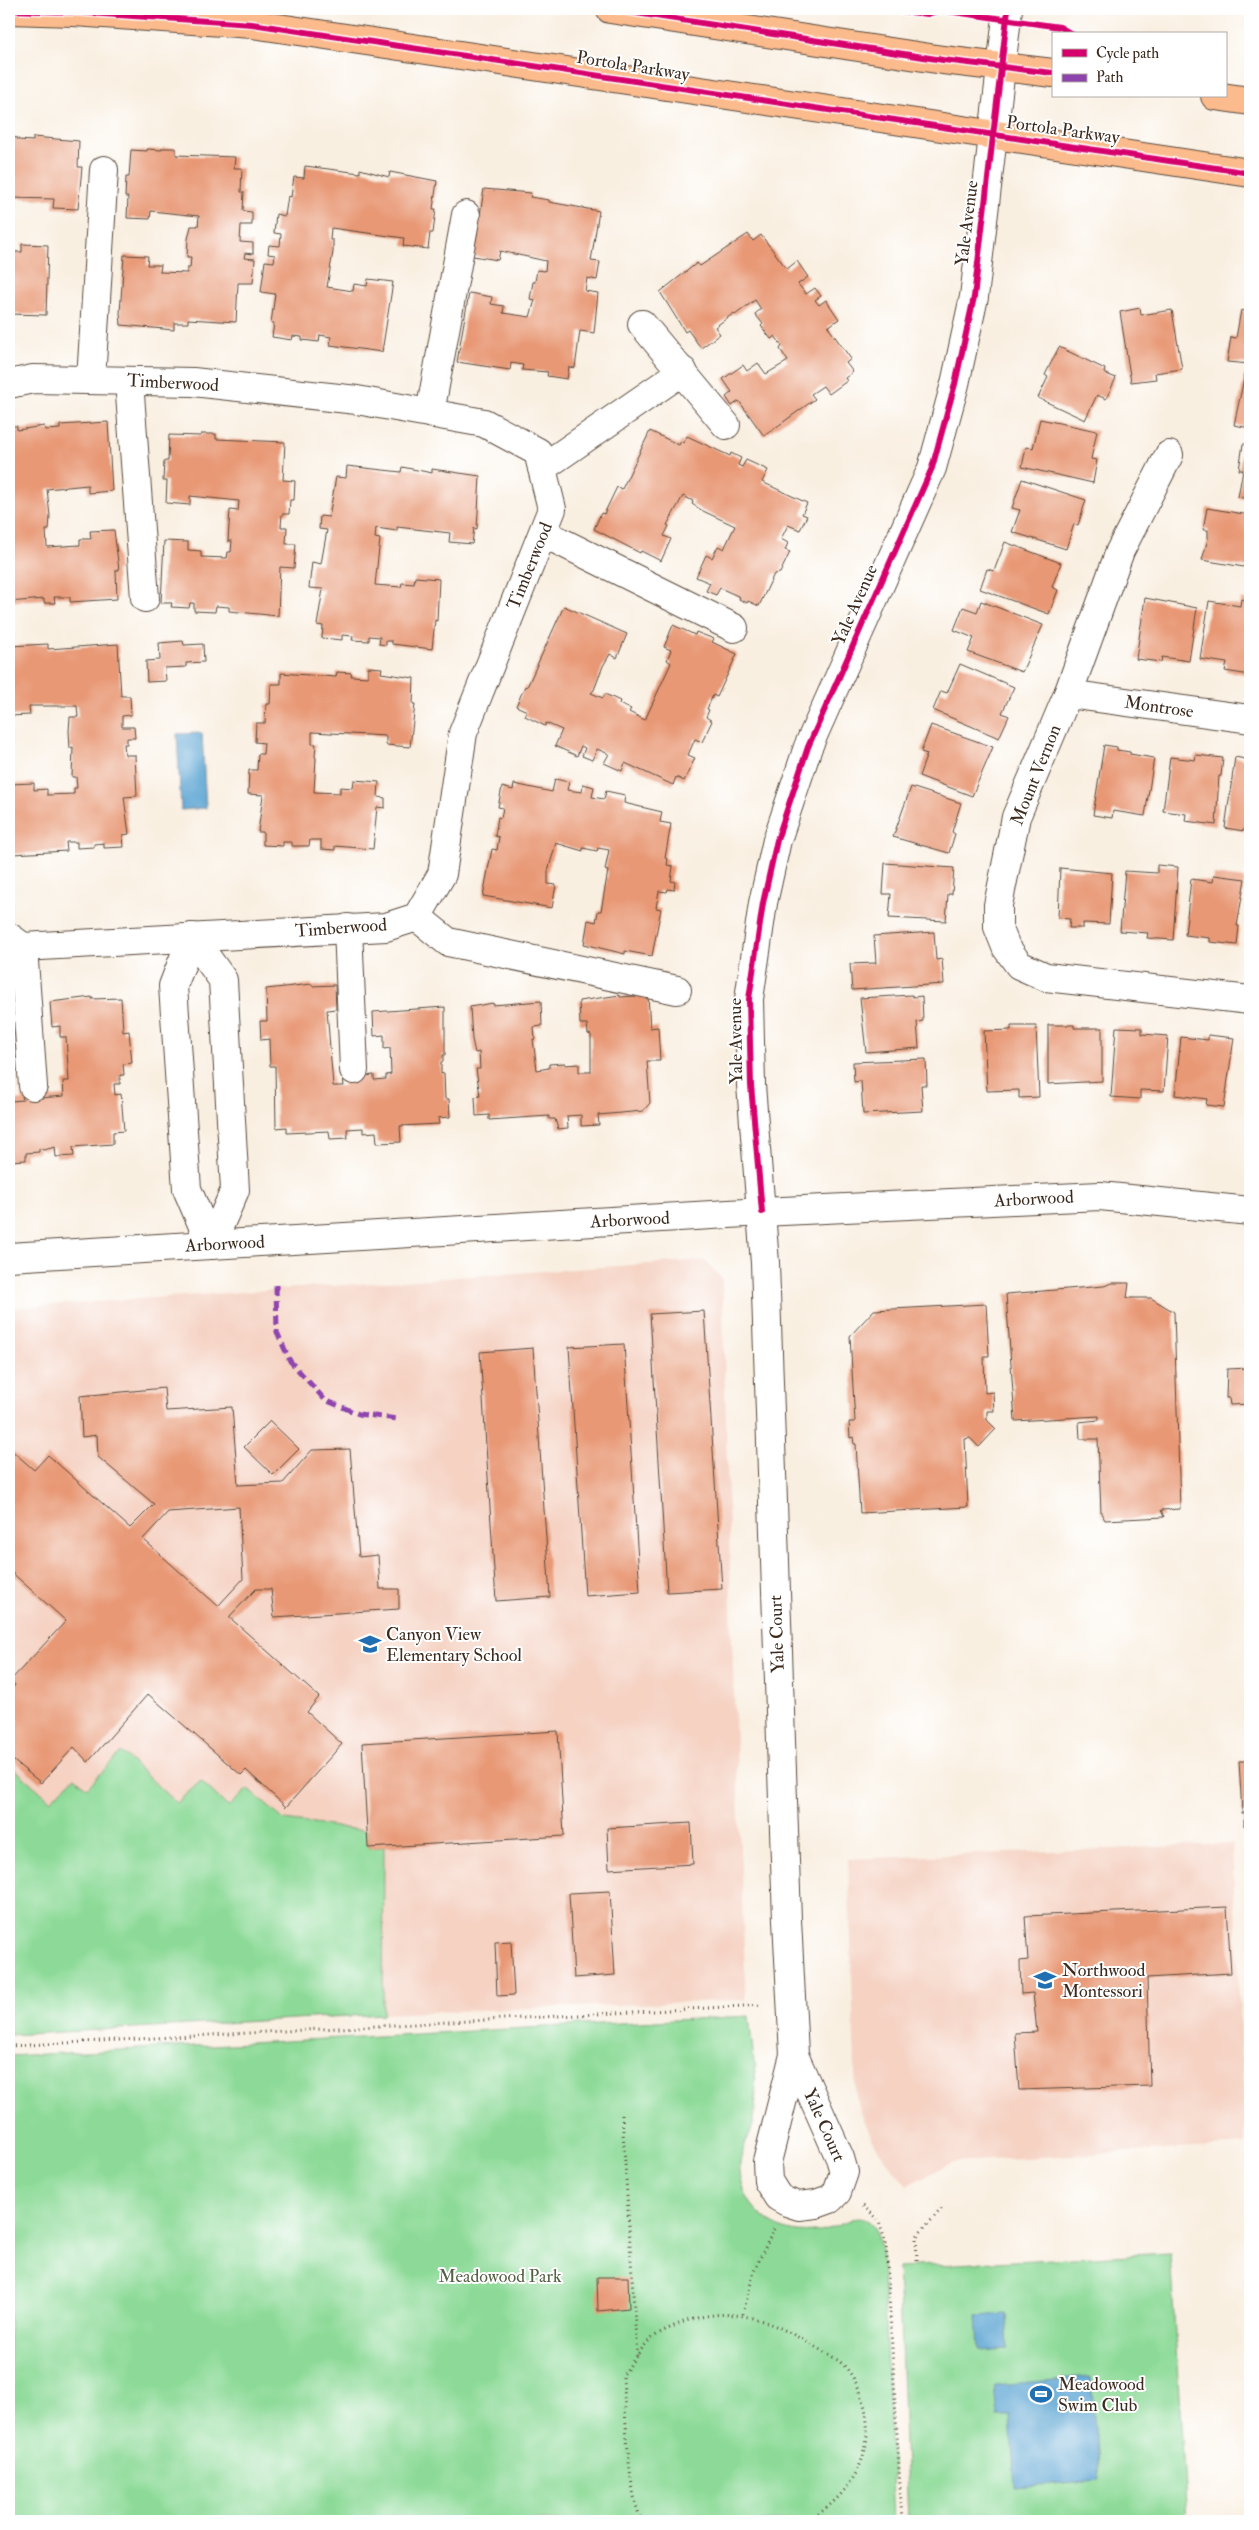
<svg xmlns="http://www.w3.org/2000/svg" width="1259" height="2530" viewBox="0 0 1259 2530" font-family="'IM FELL Double Pica',serif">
<rect width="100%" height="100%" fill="#fff"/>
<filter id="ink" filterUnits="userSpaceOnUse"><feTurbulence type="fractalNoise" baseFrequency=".02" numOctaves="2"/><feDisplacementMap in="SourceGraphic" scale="10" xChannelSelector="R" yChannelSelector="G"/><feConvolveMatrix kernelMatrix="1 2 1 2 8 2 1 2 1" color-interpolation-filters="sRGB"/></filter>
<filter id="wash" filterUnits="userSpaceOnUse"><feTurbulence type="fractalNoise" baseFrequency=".0096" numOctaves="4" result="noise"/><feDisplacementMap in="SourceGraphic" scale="20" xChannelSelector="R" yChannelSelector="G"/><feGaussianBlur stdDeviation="1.12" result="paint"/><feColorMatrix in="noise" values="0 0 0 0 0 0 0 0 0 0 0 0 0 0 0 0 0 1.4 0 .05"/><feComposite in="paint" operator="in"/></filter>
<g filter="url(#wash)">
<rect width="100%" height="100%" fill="#f9efe1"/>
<!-- built -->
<g fill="#f5d2c2">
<polygon points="705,1260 722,1279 732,1640 746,2000 383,2014 9,2035 9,1308"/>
<polygon points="1232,1844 1246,2145 953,2162 907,2186 875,2146 856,2100 848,1859"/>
</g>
<!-- green -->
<g fill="#8dda98" stroke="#64825b">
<polygon points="121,1752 176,1803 201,1781 228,1807 248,1789 284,1820 367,1831 368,1848 384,1847 383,2014 9,2035 9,1764 50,1800 75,1777 87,1788"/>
<path d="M749 2016C752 2048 759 2089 754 2119 751 2134 742 2148 740 2163 737 2203 773 2237 813 2232 828 2231 843 2223 857 2218 878 2218 879 2240 882 2257L894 2521H9V2056Z"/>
<polygon points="1170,2253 1187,2521 908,2521 898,2267"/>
</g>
<!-- water -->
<g fill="#59a3d1" stroke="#4a6678">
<polygon points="202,733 206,808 181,810 177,734"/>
<polygon points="1006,2314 1008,2349 979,2351 977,2316"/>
<polygon points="1091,2377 1099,2480 1015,2487 1010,2417 998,2417 995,2385"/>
</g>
<g id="blocks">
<!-- building -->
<g fill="#e89874" fill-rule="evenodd">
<polygon points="9,137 18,138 18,140 33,141 33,137 79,141 78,167 82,167 78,209 53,208 54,199 9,198"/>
<polygon points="162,148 176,148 176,155 235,157 234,168 242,168 241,192 244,192 243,211 252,212 252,225 241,225 240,242 253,243 253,254 245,253 244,258 255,259 253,283 238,283 236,322 188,319 188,323 174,323 174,330 121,325 120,313 124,255 148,256 147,265 161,265 160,272 187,273 187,268 190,268 191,257 187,257 188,239 191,226 198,226 199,216 151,211 150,219 127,218 128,197 125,197 126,177 129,177 131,150 147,151 147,149 162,150"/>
<polygon points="305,166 360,173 360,169 389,177 390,172 437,181 433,209 436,209 433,233 430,233 428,249 403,246 404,238 331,228 330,240 333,240 333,252 327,287 353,291 354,284 367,286 368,279 393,282 382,352 330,345 331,337 320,335 319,342 302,340 302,337 293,336 292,340 272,337 274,323 271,323 275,294 261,292 265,261 274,262 275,255 268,254 269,245 280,246 281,234 274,233 276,214 285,216 288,196 291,197 294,177 304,178"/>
<polygon points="484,189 531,193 530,197 549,200 549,202 599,211 591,261 600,262 597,280 587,278 585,291 598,293 594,333 580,331 575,368 569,367 567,379 547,376 548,372 522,370 523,365 511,363 510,370 457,362 469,293 492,297 491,304 504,306 503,313 530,317 535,300 530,299 533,282 535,282 537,270 545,271 546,261 500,251 498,260 473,256 477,234 474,234 477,214 480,215"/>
<polygon points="748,234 753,241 761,235 787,269 797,261 808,277 798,284 806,294 815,288 821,296 815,300 819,305 826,300 839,319 828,327 851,359 846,363 853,372 845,378 847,381 829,394 823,386 811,394 815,399 764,436 739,401 732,406 726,397 732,392 723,379 743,365 747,371 758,363 766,374 788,361 780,349 782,346 775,336 771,339 761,326 763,324 755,314 761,309 755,300 735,315 734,313 715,327 720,334 701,348 688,330 685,332 660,292 697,263 700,266"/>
<polygon points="22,244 48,245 46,315 9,314 9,252 22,252"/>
<polygon points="1140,308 1141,315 1172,310 1182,369 1155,373 1156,379 1131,382 1120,312"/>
<polygon points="1241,310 1250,312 1250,364 1227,362 1231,337 1236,338"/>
<polygon points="1059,347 1105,369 1104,373 1116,378 1106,399 1097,395 1085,420 1038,398 1048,377 1045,375"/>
<polygon points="1245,374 1250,374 1250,428 1234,425"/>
<polygon points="1040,419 1097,431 1091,459 1097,460 1093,483 1022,467 1026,447 1033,448"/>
<polygon points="108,422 112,491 88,493 88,485 47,489 50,516 49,530 46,530 47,547 80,545 80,539 91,539 90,531 114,530 119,570 116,570 117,599 70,602 70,597 54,597 55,603 44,603 44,599 9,602 9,426 17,426 17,430 44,426 45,430 60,429 60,425"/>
<polygon points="650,431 679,445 681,441 683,443 687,436 730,456 731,453 741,458 738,465 742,467 746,460 768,470 762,482 807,503 802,514 807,516 800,530 788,525 781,539 788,543 785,550 790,552 780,573 774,574 759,606 748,601 747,603 739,599 740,597 720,588 716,595 706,591 710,583 696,577 706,555 712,558 718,546 724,549 735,526 703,511 692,504 693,501 683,496 667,525 669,526 664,536 671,539 661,561 641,551 640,553 594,529 601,513 604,514 617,487 622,489"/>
<polygon points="201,434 216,434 216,439 285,442 283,480 295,481 294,500 290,500 289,514 282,514 281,527 287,527 286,544 296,544 294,568 280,567 278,616 229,611 229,607 216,606 215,612 194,611 194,603 190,603 189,608 171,607 172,603 161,603 164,541 188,542 188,550 201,551 201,557 227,558 228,552 231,552 232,541 228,541 230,510 238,511 239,501 190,496 190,505 166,503 167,481 163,481 164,461 168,461 169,435 201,436"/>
<polygon points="1243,444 1250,445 1249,499 1238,497 1243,470 1239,470"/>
<polygon points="347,466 401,472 402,467 432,473 432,469 480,476 477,529 474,528 472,544 449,542 450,533 397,527 397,531 376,528 375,538 380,539 375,585 401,587 402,583 414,584 415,577 439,579 437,621 435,620 432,649 392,644 392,641 386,641 386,645 379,644 380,637 369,636 369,641 352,640 353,636 342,635 342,640 322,638 323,626 317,625 323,589 309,588 312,562 321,564 327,530 319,529 320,516 329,517 336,477 346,478"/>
<polygon points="1022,479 1086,500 1078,525 1074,524 1066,549 1012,532 1020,510 1012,508"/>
<polygon points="1207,508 1250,515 1250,568 1202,560 1208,539 1208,530 1203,530"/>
<polygon points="1005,542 1061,563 1052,587 1058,590 1049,614 980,589 987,569 994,571"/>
<polygon points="1145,598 1197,608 1189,661 1162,657 1161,662 1136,659"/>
<polygon points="1241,599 1250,601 1250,675 1225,671 1227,663 1200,659 1209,601 1240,606"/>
<polygon points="981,601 1043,625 1022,672 968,652 974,638 954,630 963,607 977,612"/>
<polygon points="564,606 627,634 617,658 610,654 603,666 594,690 591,693 603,698 605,694 620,701 619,704 631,709 629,712 645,720 671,663 667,660 671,650 664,647 673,625 695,635 696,632 714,639 712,642 737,654 717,697 713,695 707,709 709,710 706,717 712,721 702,742 695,739 688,755 695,758 684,781 676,777 673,785 625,763 622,771 604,763 609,754 597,749 592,760 582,756 585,748 581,746 577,756 555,746 562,730 546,723 545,726 525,716 527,711 516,706 525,686 527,687"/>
<polygon points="183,641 184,645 203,644 204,662 186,663 186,667 165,668 166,681 147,682 146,661 160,660 159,643"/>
<polygon points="48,644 48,649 118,644 121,696 130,696 131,715 122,716 122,727 134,727 135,738 127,738 127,744 124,744 125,755 135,755 137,796 124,797 129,834 123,835 124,847 104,848 104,843 94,844 94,847 77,848 77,842 66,842 67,851 13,854 9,784 34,783 34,790 47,789 47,795 74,794 74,788 77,788 76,777 72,777 73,747 70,748 69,731 70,717 78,717 77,706 29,706 30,715 9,716 9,646"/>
<polygon points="960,664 1014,687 1002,713 1009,716 999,738 933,710 941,691 947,693"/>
<polygon points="368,667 382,668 381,673 414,678 413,704 415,704 410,747 386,745 386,736 312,732 312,744 316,744 315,757 316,758 314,792 340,793 340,787 353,788 354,780 379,782 378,797 385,798 385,808 377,807 373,849 335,846 335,850 321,849 321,840 310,840 309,846 292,846 292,842 283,842 283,846 263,845 263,832 258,832 263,795 248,794 249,770 257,770 258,754 263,754 264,743 255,742 256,723 265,723 266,704 270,704 271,684 281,684 281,673 336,677 337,672 352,673 351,676 368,677"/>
<polygon points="931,725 993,747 972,796 919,776 927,754 921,752"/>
<polygon points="1104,745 1117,747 1117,750 1130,752 1130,754 1154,758 1145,816 1113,811 1112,818 1093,815"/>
<polygon points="1196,755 1223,758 1221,776 1219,776 1216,825 1185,821 1186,814 1163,811 1170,757 1195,760"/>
<polygon points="1235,757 1250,760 1250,824 1245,823 1244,831 1225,828"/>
<polygon points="555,779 569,782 567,790 582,792 583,784 594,787 592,797 604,799 606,791 625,795 624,803 662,812 660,822 671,824 665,858 668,859 667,865 673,866 671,881 675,882 674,890 668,889 667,892 659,891 656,908 661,909 652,956 625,951 625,954 584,944 588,920 596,922 598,911 601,911 608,871 605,870 609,850 598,848 597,851 583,848 583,851 556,843 548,871 548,884 556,885 552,908 483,896 492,849 497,850 499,837 495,836 498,817 501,818 503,808 498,807 502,787 513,790 514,784 552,792"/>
<polygon points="911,787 961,803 952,832 955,834 949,853 893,837"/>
<polygon points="885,863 954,868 952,894 948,894 946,921 889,918 891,894 883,894"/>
<polygon points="1157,865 1178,867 1173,940 1147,938 1148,933 1120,931 1125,871 1157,873"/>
<polygon points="1060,868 1112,873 1109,924 1083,923 1083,928 1069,928 1070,919 1058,918"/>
<polygon points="1214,875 1245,879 1237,926 1239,926 1237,945 1210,942 1210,938 1185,935 1191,879 1213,882"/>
<polygon points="934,932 936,960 942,959 944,984 852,990 850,964 876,963 874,936"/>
<polygon points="312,984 312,986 335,985 336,1009 327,1010 333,1086 344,1086 343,1078 374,1075 374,1080 386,1079 386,1075 391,1074 390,1048 384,1049 384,1035 374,1036 373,1012 445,1007 445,1055 443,1055 443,1062 441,1062 441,1074 444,1073 445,1099 449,1099 450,1117 438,1118 439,1124 400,1126 401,1142 377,1143 376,1132 363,1133 363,1128 347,1129 348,1138 330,1139 329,1131 287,1133 287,1127 276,1128 275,1066 270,1066 269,1039 261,1040 260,1021 267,1021 266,989"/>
<polygon points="620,995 620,997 648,995 650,1028 658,1027 660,1061 647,1061 650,1103 643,1111 598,1115 599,1125 581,1126 581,1115 567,1116 568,1128 558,1129 555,1119 549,1119 549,1116 489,1120 489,1115 476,1116 475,1097 480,1096 476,1069 480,1069 479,1052 475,1053 472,1039 470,1007 493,1003 493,1005 541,1001 542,1026 534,1027 535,1039 533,1039 537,1070 549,1068 549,1064 565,1063 565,1065 579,1064 579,1072 591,1072 591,1035 588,1034 587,1024 580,1024 579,1001"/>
<polygon points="912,995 913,997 922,996 923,1021 917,1022 919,1048 866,1052 860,998"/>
<polygon points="92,997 92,999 121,998 123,1032 129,1031 132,1063 123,1064 124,1075 120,1075 120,1084 114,1084 115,1095 121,1094 124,1131 113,1132 113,1144 73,1147 74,1156 56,1157 55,1147 44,1150 39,1148 39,1152 26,1153 26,1160 9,1161 9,1084 11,1101 23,1100 22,1096 40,1095 40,1098 64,1096 63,1081 69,1081 66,1037 60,1037 60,1026 52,1027 50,1002"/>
<polygon points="1048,1025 1074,1025 1074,1028 1102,1028 1102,1081 1048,1084"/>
<polygon points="1011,1026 1036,1026 1039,1097 1019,1098 1019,1090 987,1091 984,1031 1011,1030"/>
<polygon points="1116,1027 1142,1028 1142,1034 1168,1036 1164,1091 1140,1090 1140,1099 1111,1097"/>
<polygon points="9,1033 15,1033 17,1057 9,1058"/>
<polygon points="1208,1035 1234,1038 1224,1107 1206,1105 1207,1099 1175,1095 1181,1037 1208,1040"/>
<polygon points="926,1059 927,1085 921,1085 923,1111 863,1114 861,1081 854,1082 853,1062"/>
<polygon points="1112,1283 1129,1283 1127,1298 1151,1298 1174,1312 1180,1509 1161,1510 1164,1517 1105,1520 1101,1513 1098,1439 1080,1439 1079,1422 1099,1420 1099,1416 1015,1421 1006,1294 1104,1286"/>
<polygon points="986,1304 989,1356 984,1356 985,1393 993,1392 994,1411 987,1411 987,1420 996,1429 979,1447 970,1438 965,1439 968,1507 860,1513 856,1444 854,1444 853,1437 850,1438 849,1422 855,1422 850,1336 874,1310"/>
<polygon points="704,1311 722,1589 667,1592 650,1314"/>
<polygon points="624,1344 640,1592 585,1596 569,1347"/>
<polygon points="533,1348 550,1597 496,1601 480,1352"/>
<polygon points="1250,1368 1250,1404 1230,1405 1229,1398 1226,1398 1227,1369"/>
<path d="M164 1388 166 1411 232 1407 238 1485 283 1483 312 1450 350 1449 359 1557 378 1555 380 1589H399V1609L274 1617 271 1589H256L229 1617 319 1697 307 1712 342 1744 286 1807 246 1770 241 1775 148 1694 88 1762 74 1747 41 1783 9 1757V1692L15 1685 10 1681 66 1621 9 1570V1448L34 1470 48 1455 130 1528 154 1504 98 1457 97 1435 82 1437 80 1396ZM239 1507 243 1579 218 1606 143 1539 168 1512Z"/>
<polygon points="270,1421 299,1449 273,1475 244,1447"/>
<polygon points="558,1731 564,1836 368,1848 362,1743"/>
<polygon points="1239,1761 1250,1761 1250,1866 1247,1826 1244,1826 1244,1819 1246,1819 1246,1813 1242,1813"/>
<polygon points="691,1823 693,1864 609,1869 607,1828"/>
<polygon points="610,1891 615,1975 574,1978 569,1893"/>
<polygon points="1227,1907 1231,1973 1147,1978 1150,2086 1019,2090 1015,2033 1037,2032 1033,1993 1021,1994 1020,1961 1028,1960 1025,1916"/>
<polygon points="511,1941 514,1995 497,1996 495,1942"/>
<polygon points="597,2277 628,2277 629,2308 598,2311"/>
</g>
</g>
</g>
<g filter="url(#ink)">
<use href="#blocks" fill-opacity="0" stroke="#58483b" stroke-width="1"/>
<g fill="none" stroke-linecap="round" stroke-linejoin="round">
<!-- minor casing -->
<g stroke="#58483b" stroke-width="30">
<g id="minor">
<polyline points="642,324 726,425"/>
<polyline points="91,380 104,170"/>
<polyline points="129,381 145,598"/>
<polyline points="9,384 33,379 193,382 357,400 484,423 538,452 552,509 463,733 442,874 417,917 386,927 23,947 9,937"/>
<polyline points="430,413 466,215"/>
<polyline points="1169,455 1120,551 1068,694 1016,817 998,905 998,927 1006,947 1019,965 1046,977 1250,1000"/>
<polyline points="542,468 683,371"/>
<polyline points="543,533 734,628"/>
<polyline points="1068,694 1250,719"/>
<polyline points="417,917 448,942 677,990"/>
<polyline points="348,928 354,1070"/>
<polyline points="192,937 223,980 235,1190 211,1245"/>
<polyline points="192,937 173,986 187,1189 211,1245"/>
<polyline points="23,947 33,1086"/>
<polyline points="9,1257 762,1212 1100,1196 1250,1211"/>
<polyline points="794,2055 840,2158 844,2172 837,2192 830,2199 816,2204 799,2206 787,2202 778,2197 768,2181 767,2162 794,2055 787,1920 765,1263 751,1085 749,999 763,903 777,840 808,747 932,468 955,384 974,297 1008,9"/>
</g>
</g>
<!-- major casing -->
<g stroke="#58483b" stroke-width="30">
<g id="major">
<polyline points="610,9 943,60 1053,73"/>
<polyline points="9,10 74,12 252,24 1250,173"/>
<polyline points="1215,96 1250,101"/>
</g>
</g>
<!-- path -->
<g stroke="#58483b" stroke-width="3" stroke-dasharray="1 4" stroke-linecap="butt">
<polyline points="9,2046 762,2005"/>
<polyline points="622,2115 637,2356"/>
<polyline points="863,2206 878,2219 886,2243 902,2521"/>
<polyline points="917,2260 916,2237 943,2207"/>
<polyline points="743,2314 754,2271 774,2229"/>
<path d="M643 2521C628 2505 625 2402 623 2375 632 2363 640 2349 651 2339 659 2332 672 2327 681 2323 730 2304 768 2319 810 2344 820 2350 831 2355 840 2362 851 2371 859 2387 863 2400 878 2452 852 2494 808 2521"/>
</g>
<!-- minor -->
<use href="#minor" stroke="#fff" stroke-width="28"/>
<!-- major -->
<use href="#major" stroke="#fbbb8d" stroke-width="28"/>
<!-- quiet -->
<polyline stroke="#8e44ad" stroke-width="5" stroke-dasharray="10 5" stroke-linecap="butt" points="276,1285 277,1332 290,1361 325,1400 359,1414 397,1419"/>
<!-- cycleway casing -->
<g stroke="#fff" stroke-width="9">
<g id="cycleway">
<polyline points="610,9 943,60 1053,73"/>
<polyline points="881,9 928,14 940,10 1060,27 1072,34"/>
<polyline points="9,10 74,12 252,24 1250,173"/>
<polyline points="762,1212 751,1085 749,999 763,903 777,840 808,747 932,468 955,384 974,297 1008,9"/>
</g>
</g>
<!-- cycleway -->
<use href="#cycleway" stroke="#d6006c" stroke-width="6"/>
</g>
</g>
<!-- icons -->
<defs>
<g id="school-bare" transform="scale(1.725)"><path d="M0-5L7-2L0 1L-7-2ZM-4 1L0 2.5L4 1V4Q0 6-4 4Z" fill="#1f6fb2" stroke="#fff" stroke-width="2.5" paint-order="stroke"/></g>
<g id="stadium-bare" transform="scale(1.725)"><path d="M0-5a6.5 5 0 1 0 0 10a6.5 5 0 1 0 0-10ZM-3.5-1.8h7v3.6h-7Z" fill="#1f6fb2" stroke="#fff" stroke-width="2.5" paint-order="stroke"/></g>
</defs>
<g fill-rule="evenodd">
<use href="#school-bare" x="370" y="1644"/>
<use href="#school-bare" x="1045" y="1980"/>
<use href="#stadium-bare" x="1041" y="2394"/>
</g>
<g text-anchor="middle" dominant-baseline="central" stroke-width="4" stroke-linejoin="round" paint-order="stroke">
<!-- street labels -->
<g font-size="18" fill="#3b2a1e" stroke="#fff">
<text transform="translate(633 66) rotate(9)">Portola Parkway</text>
<text transform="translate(1063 130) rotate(8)">Portola Parkway</text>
<text transform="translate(967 223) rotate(-83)">Yale Avenue</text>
<text transform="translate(173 383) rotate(3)">Timberwood</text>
<text transform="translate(530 566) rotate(-68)">Timberwood</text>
<text transform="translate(855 605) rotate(-66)">Yale Avenue</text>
<text transform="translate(1159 707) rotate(8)">Montrose</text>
<text transform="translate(1036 775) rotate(-68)">Mount Vernon</text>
<text transform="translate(341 928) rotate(-4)">Timberwood</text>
<text transform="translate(736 1041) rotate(-91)">Yale Avenue</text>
<text transform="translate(1034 1199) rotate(-3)">Arborwood</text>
<text transform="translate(630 1220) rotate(-3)">Arborwood</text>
<text transform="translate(225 1244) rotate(-3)">Arborwood</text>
<text transform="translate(777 1634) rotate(-92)">Yale Court</text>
<text transform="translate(824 2125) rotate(66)">Yale Court</text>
</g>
<!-- poi labels -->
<g font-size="18" fill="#3b2a1e" stroke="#fff" text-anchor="start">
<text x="386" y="1634">Canyon View<tspan x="386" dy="21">Elementary School</tspan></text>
<text x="1062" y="1970">Northwood<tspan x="1062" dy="21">Montessori</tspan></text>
<text x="1058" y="2384">Meadowood<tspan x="1058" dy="21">Swim Club</tspan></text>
</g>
<!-- park labels -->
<g font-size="18" fill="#545f43" stroke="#fff">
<text x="500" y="2276">Meadowood Park</text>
</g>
</g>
<!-- margin -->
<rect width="1259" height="2530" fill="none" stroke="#fff" stroke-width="30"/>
<!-- legend -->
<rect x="1052" y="32" width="175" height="65" fill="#ffffff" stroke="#b1aaa5"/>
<rect x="1062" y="49" width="25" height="8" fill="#d6006c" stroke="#b1aaa5"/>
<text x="1096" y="58" font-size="15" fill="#3b2a1e">Cycle path</text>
<rect x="1062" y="74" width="25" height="8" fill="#8e44ad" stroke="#b1aaa5"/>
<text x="1096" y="82" font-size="15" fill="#3b2a1e">Path</text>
</svg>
